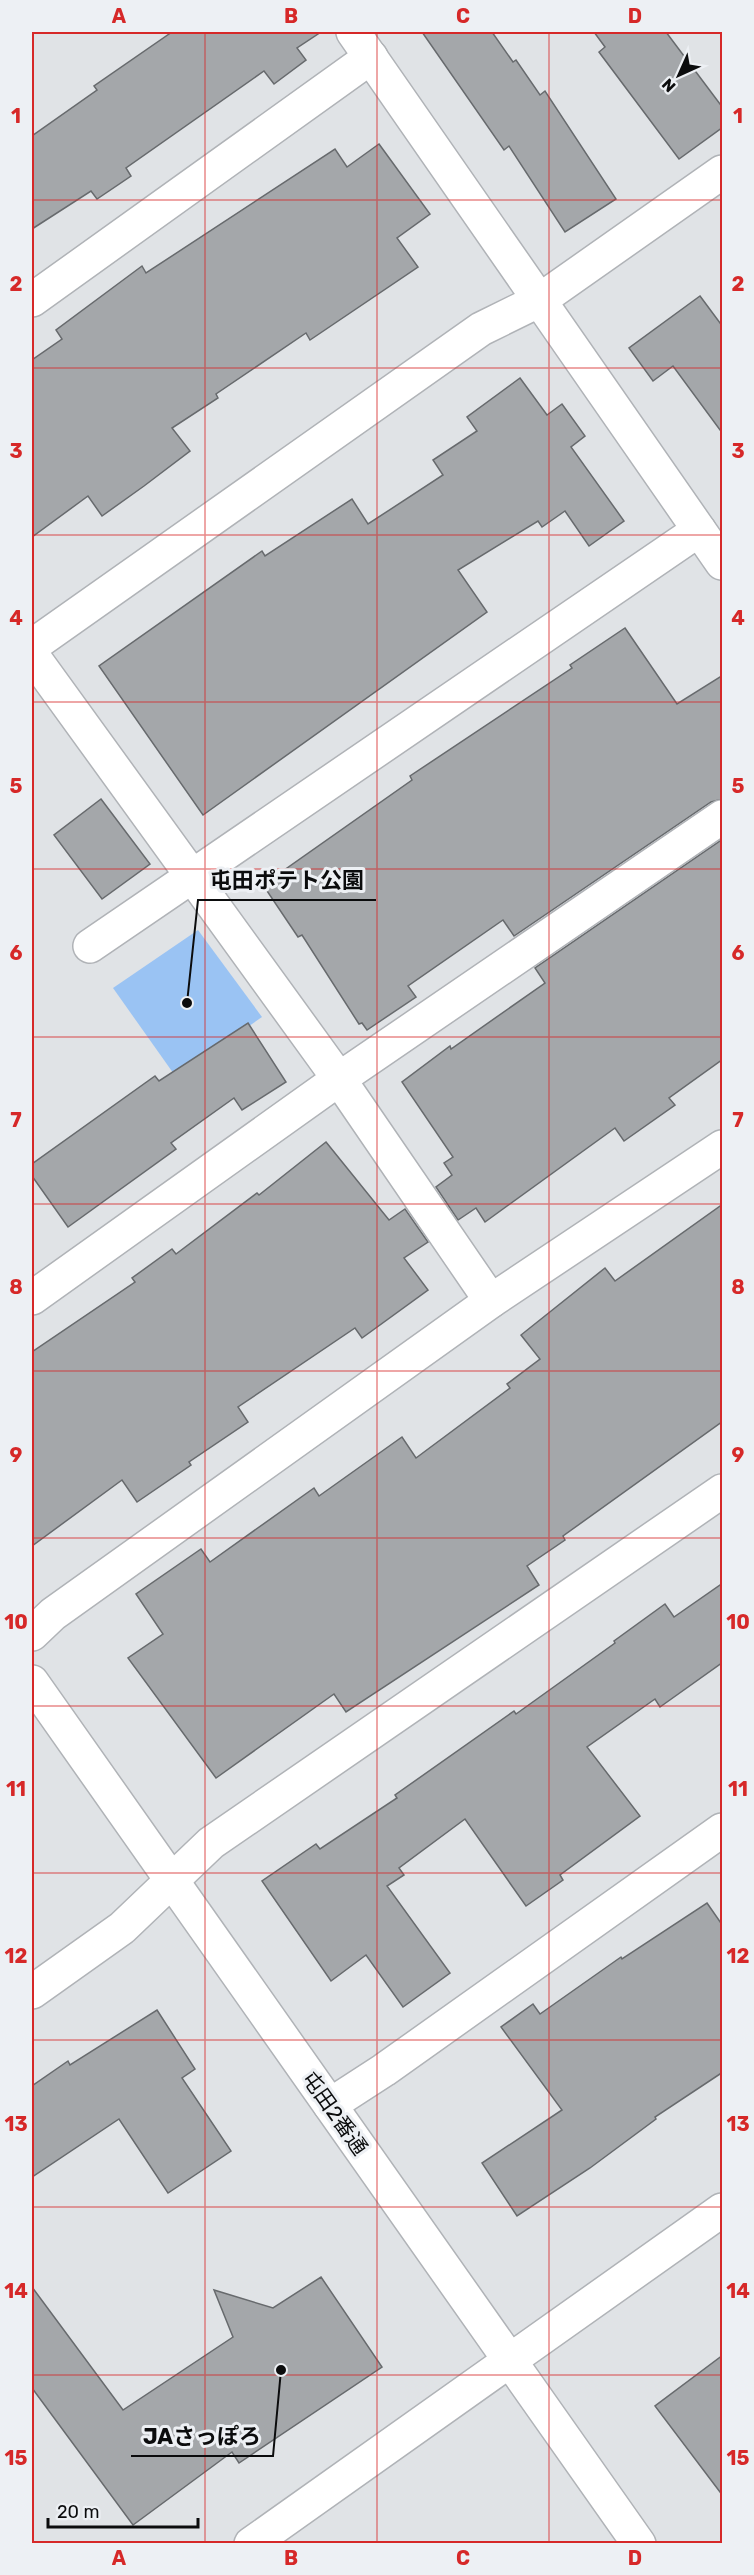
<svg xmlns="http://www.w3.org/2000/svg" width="754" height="2575" viewBox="0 0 754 2575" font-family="Rubik,'Noto Sans JP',sans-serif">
<rect width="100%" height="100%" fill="#e0e3e6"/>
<!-- green -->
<polygon fill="#9ac3f3" points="198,930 262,1017 176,1077 113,988"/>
<!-- building -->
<g fill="#a4a7aa" stroke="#676a6d" stroke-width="1.5">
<polygon points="172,32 321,32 297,48 306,60 274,84 264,71 126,168 131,176 97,199 91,191 32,229 32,136 97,90 94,86"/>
<polygon points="422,32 492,32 513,62 516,60 540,95 545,91 616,199 565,232 509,146 504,150"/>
<polygon points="594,32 666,32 723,108 723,127 679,159 599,52 605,47"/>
<polygon points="379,144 430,214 397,238 418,267 310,340 306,333 216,394 218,398 172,428 190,451 144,486 102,516 88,496 32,537 32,360 62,339 56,330 142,266 146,273 335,149 347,167"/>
<polygon points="700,296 723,327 723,434 673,366 653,381 629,348"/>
<polygon points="520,378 547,415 562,404 585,436 571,447 624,521 589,546 565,511 542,527 538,521 458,570 487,612 203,815 99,666 262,551 265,556 352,499 368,524 443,475 433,460 477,431 467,417"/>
<polygon points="625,628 677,704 723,675 723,799 711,802 514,936 503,920 408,986 416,997 367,1030 362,1023 359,1024 302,935 298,937 263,885 412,780 410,776 572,668 570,665"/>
<polygon points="101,799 150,864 102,899 54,835"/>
<polygon points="723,839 723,1059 669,1098 675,1105 624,1141 615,1128 485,1222 476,1208 458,1220 436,1187 452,1175 444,1163 453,1157 402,1082 450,1046 451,1049 545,983 535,968"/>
<polygon points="248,1023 286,1082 242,1110 234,1098 171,1143 176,1149 68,1227 32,1176 32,1164 155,1076 159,1081"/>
<polygon points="326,1142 389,1220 405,1209 428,1242 404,1258 428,1290 362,1338 355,1328 238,1407 248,1422 189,1462 191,1465 137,1502 122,1480 32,1546 32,1352 135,1282 132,1278 172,1249 176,1254 257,1193 259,1195"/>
<polygon points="723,1204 723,1421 563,1536 565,1540 527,1566 539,1585 346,1712 334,1694 216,1778 128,1658 163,1634 136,1594 201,1549 210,1562 314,1488 319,1496 402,1437 416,1458 510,1388 507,1384 540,1359 521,1335 605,1268 615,1281"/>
<polygon points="723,1583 723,1662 660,1707 655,1699 587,1747 640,1816 560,1875 563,1880 526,1906 465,1819 399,1868 404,1875 387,1886 450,1973 403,2007 366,1955 331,1981 262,1881 316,1844 320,1849 397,1798 395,1795 514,1711 516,1714 615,1643 614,1641 665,1604 674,1617"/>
<polygon points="707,1903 723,1926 723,2072 655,2117 656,2119 590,2168 517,2216 482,2163 562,2110 501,2027 533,2004 540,2014 621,1957 622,1959"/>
<polygon points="157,2010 195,2069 182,2078 231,2151 168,2193 119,2119 32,2177 32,2086 68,2061 70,2065"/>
<polygon points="321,2277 382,2367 239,2463 232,2452 133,2525 32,2388 32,2287 123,2410 233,2337 214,2290 273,2308"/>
<polygon points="723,2355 723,2496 655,2406"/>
</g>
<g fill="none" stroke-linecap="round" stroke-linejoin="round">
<!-- minor casing -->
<g stroke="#b0b3b7" stroke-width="36">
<g id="minor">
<polyline points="353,32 722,563"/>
<polyline points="32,300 371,57"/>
<polyline points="32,646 481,329 540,300 722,172"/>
<polyline points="32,655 339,1079 491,1301"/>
<polyline points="90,946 699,530"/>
<polyline points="32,1298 339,1079 722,817"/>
<polyline points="32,1634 53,1614 491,1301 722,1147"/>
<polyline points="32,1992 122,1928 211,1843 722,1491"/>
<polyline points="330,2105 384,2070 722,1830"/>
</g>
</g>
<!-- tertiary casing -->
<g stroke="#b0b3b7" stroke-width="36">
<g id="tertiary">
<polyline points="32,1682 639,2544"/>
<polyline points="251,2544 722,2210"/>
</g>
</g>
<!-- minor -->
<use href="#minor" stroke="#fff" stroke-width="33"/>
<!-- tertiary -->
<use href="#tertiary" stroke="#fff" stroke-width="33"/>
</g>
<!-- grid -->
<path fill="none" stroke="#d62828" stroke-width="1.5" stroke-opacity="0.55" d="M205 32V2544M377 32V2544M549 32V2544M32 200H722M32 368H722M32 535H722M32 702H722M32 869H722M32 1037H722M32 1204H722M32 1371H722M32 1538H722M32 1706H722M32 1873H722M32 2040H722M32 2207H722M32 2375H722"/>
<g text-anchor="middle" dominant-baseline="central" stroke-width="6" stroke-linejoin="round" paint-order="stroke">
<!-- street labels -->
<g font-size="21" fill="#0b0c0d" stroke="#edf0f4">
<text transform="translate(335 2113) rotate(55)">屯田2番通</text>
</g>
</g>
<!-- callouts -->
<path fill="none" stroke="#0b0c0d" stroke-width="2" d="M187 1003L198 900H376M281 2370L273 2456H131"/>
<g fill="#0b0c0d" stroke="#edf0f4" stroke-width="2">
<circle cx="187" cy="1003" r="6"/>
<circle cx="281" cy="2370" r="6"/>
</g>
<g font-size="22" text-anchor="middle" font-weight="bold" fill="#0b0c0d" stroke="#edf0f4" stroke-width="6" stroke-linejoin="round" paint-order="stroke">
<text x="287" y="888">屯田ポテト公園</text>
<text x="202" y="2444">JAさっぽろ</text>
</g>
<!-- border -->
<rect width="754" height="2575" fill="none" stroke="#edf0f4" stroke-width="66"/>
<!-- north arrow -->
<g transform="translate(679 75) rotate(225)" stroke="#edf0f4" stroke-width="4.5" paint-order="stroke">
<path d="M0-4.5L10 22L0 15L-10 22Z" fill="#0b0c0d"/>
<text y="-9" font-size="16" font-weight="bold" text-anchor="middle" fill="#0b0c0d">N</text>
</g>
<!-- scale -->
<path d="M48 2518v9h150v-9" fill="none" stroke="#0b0c0d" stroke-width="3"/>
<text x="57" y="2518" font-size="18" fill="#0b0c0d" stroke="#edf0f4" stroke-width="4.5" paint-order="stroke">20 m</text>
<rect x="33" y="33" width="688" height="2509" fill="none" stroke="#d62828" stroke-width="2"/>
<g font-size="20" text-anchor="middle" font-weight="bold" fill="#d62828">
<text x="119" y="23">A</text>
<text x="291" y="23">B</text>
<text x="463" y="23">C</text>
<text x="635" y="23">D</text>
<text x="16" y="123">1</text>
<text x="738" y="123">1</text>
<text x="16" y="291">2</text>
<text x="738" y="291">2</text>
<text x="16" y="458">3</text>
<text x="738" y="458">3</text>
<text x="16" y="625">4</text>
<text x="738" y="625">4</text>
<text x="16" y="793">5</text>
<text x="738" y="793">5</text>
<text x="16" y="960">6</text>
<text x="738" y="960">6</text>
<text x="16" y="1127">7</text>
<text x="738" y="1127">7</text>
<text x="16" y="1294">8</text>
<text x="738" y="1294">8</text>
<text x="16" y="1462">9</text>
<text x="738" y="1462">9</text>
<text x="16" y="1629">10</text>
<text x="738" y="1629">10</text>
<text x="16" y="1796">11</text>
<text x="738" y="1796">11</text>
<text x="16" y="1963">12</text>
<text x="738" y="1963">12</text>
<text x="16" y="2131">13</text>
<text x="738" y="2131">13</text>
<text x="16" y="2298">14</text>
<text x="738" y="2298">14</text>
<text x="16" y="2465">15</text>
<text x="738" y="2465">15</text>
<text x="119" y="2565">A</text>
<text x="291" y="2565">B</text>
<text x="463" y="2565">C</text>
<text x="635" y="2565">D</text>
</g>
</svg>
